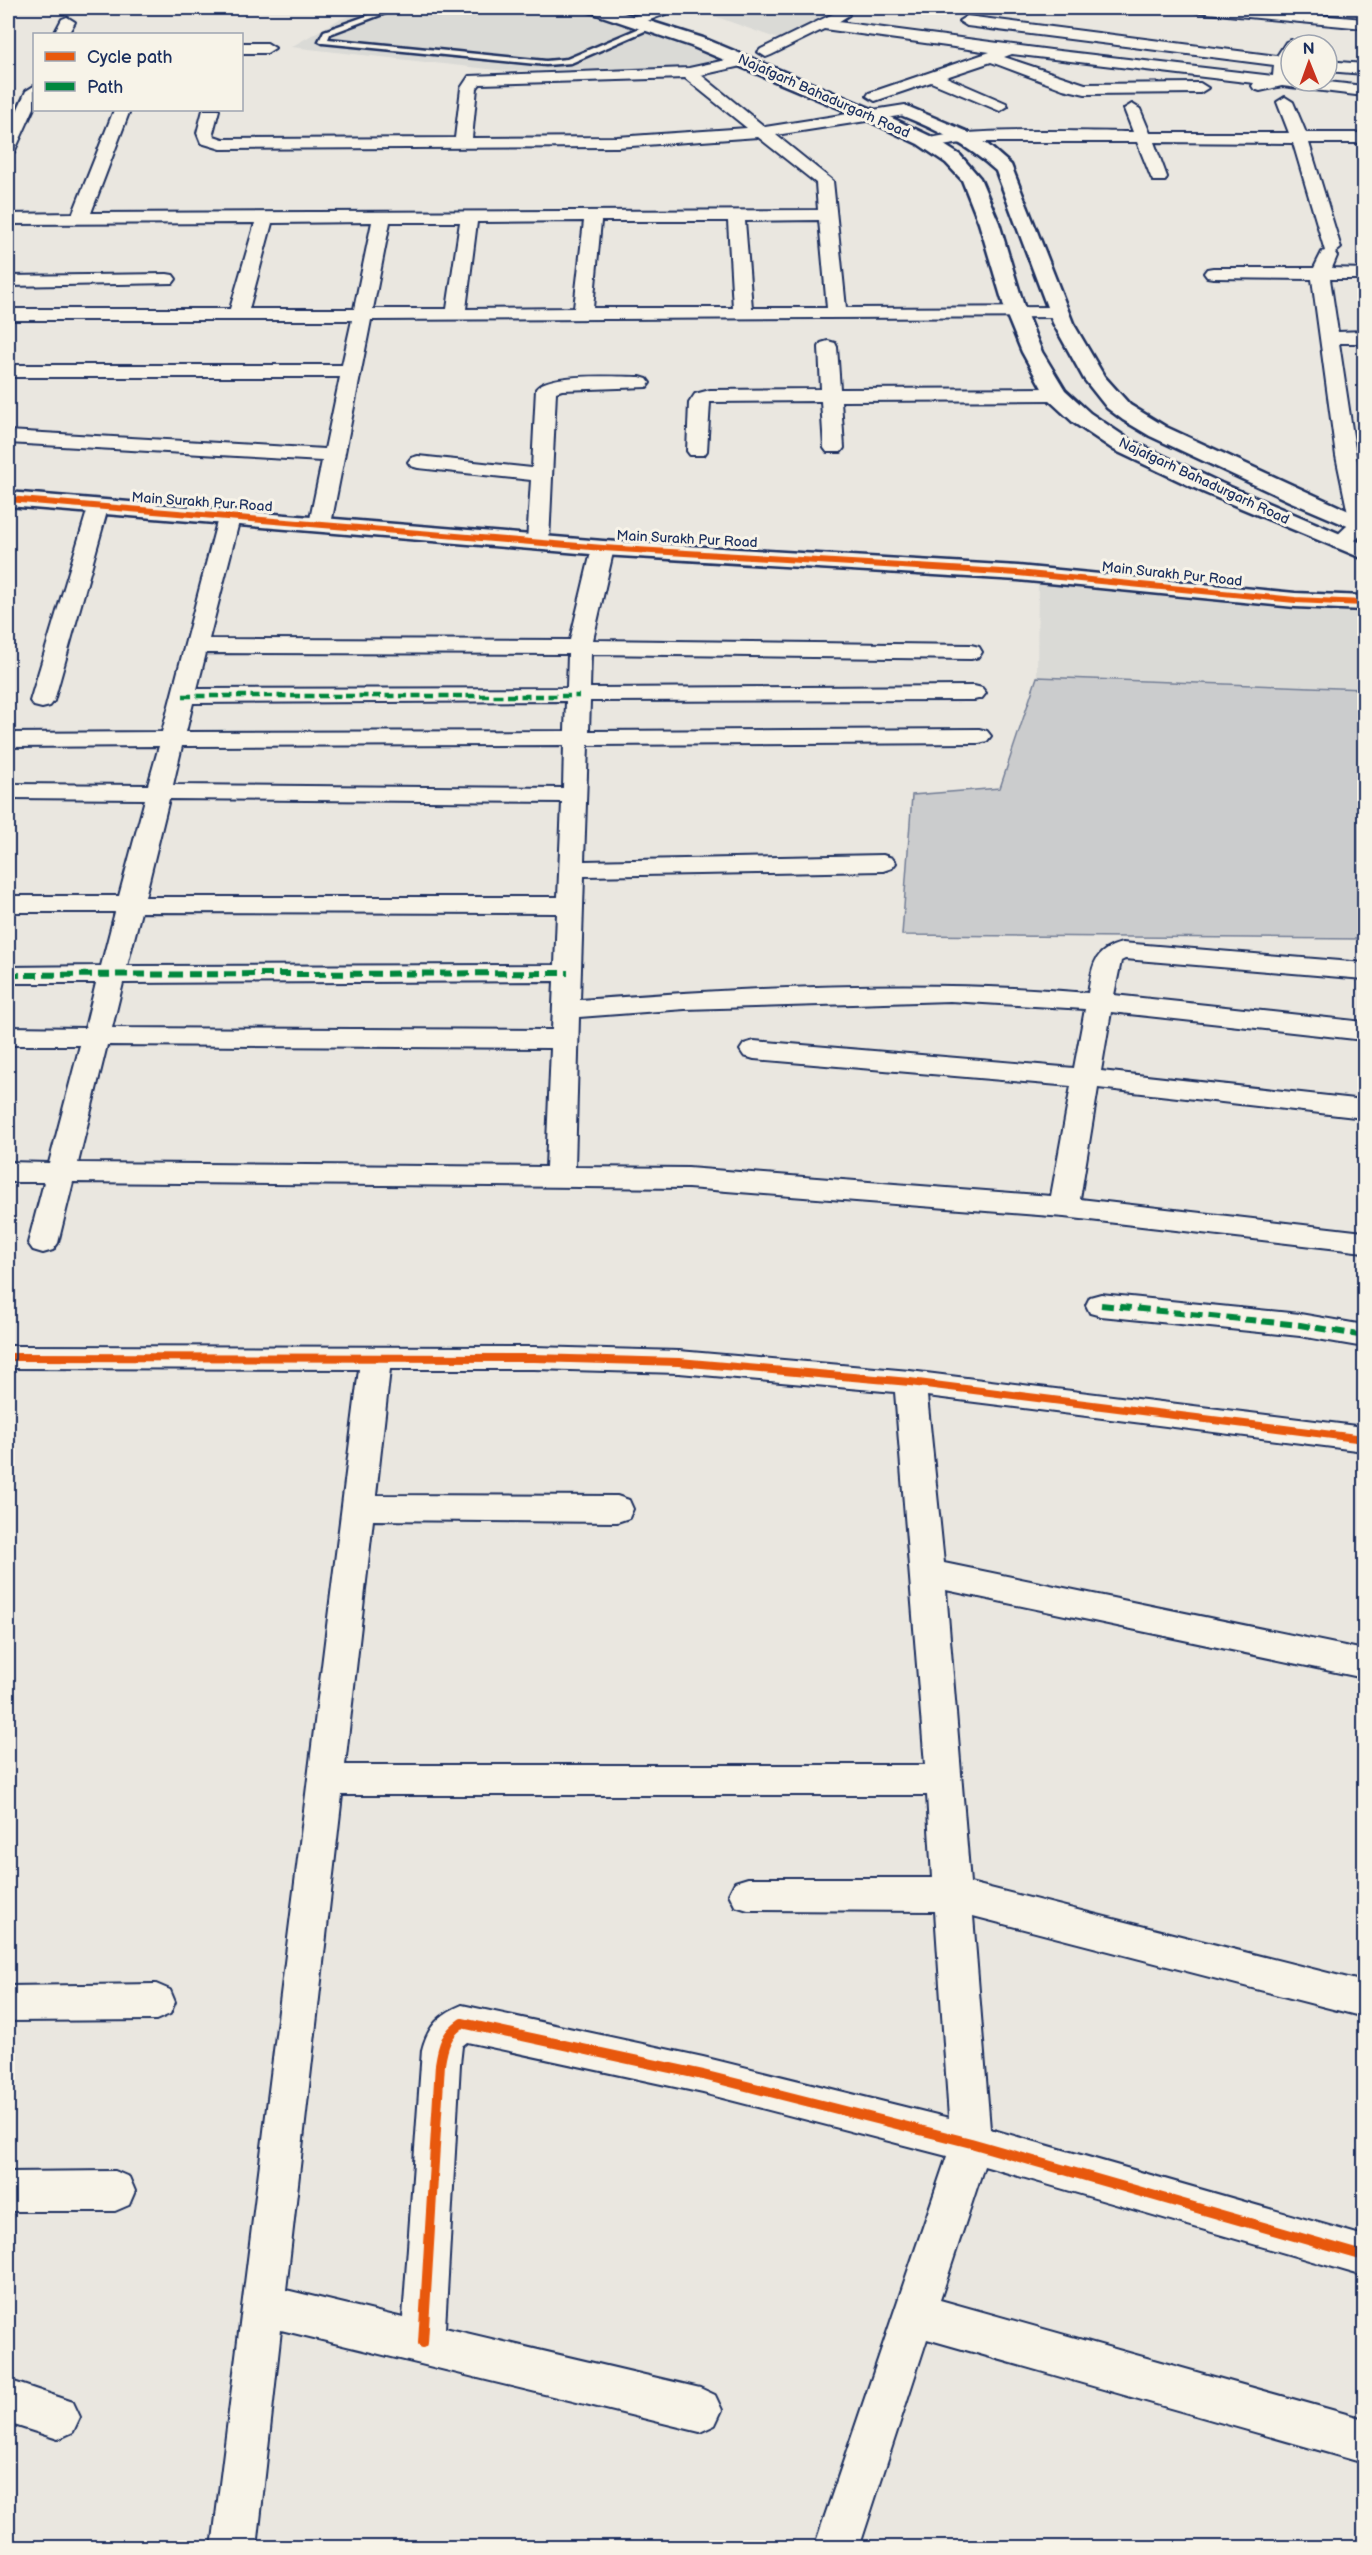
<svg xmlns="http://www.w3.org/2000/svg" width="1372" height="2555" viewBox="0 0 1372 2555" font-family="'Balsamiq Sans',sans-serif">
<rect width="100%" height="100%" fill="#eae7e0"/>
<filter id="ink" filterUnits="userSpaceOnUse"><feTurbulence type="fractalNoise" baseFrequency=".0167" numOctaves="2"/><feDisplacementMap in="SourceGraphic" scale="12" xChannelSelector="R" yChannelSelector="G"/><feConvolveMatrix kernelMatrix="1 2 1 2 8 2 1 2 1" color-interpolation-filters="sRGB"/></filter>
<g filter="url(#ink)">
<!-- built -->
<g fill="#dadad6">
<polygon points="372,8 576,8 734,61 681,67 506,71 291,47 338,20"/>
<polygon points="692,8 839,8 781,40"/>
<polygon points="1038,582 1321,608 1364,609 1364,689 1037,677"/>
</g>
<!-- green -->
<polygon fill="#cbcccd" stroke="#737e96" stroke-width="1.5" points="1037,677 1364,689 1364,939 902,935 912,795 1000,788"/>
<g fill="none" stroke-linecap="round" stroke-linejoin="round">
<!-- lane casing -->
<g stroke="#1b2f5e" stroke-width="5">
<polygon id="lane" points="389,8 399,8 330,34 328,39 546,61 567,59 647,25 654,27 571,63 546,65 323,43 319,41 324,31"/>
</g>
<!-- street casing -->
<g stroke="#1b2f5e" stroke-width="4">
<g id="street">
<polygon points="656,8 676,8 674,11 639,24 629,24 626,21 629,18"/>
<polygon points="1189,8 1238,8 1364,19 1364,28 1196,12"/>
<polygon points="841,10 849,15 838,22 1051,50 1273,76 1274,65 967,26 959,21 967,16 1277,56 1286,42 1291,40 1299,45 1291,45 1288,78 1291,78 1291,81 1319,81 1364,86 1364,96 1282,86 1260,91 1254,89 1252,86 1254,83 1012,54 1004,57 1085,84 1200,83 1208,88 1200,93 1085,94 1063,89 991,62 946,77 1006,103 1008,106 1000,111 931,82 875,101 867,96 869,93 990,52 824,29 771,55 766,57 758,52 761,49"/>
<polygon points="67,17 75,22 68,34 54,34 62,19"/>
<polygon points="242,43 267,43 275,48 267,53 242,53"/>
<path d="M744 56 750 58 752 61 750 64 701 75 765 127 905 105 913 110 905 115 776 135 833 181 846 308 1059 307 1066 309 1068 313 1066 317 371 320 331 524 327 528 320 530 313 528 309 524 322 461 8 443V431L325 449 340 377H8V365H342L352 320H8V309H230L255 223 8 224V214L73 213 114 110H130L91 213 818 210 816 183 758 137 617 147 221 149 201 143 197 133 203 110H219L213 133 214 136 223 139 455 138 461 88 469 76 689 68ZM685 78 747 128 617 137 472 138 477 88 480 84ZM819 220 827 308H752L745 221ZM584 221 574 308 466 309 477 222ZM601 221H728L733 308H593ZM372 222 354 309H249L272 223ZM390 222H460L447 309H373Z"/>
<polygon points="1327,61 1364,64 1364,74 1327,71"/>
<polygon points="34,86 34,108 16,148 14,152 8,153 8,131 26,91"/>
<path d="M1285 97 1293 102 1306 133H1364V143H1309L1341 248 1335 253 1337 256 1332 268 1364 269V279H1330L1338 332 1364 331V343H1339L1356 456 1364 493V532C1354 541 1348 550 1333 547L1330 542 1350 523 1336 456 1312 279 1213 278 1207 277 1204 273 1207 269 1213 268H1314L1322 252 1325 251 1293 143 1154 142 1167 177 1165 181H1153L1151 177 1137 142H968L929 148 921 143C934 126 1103 132 1133 132L1124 109 1132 104 1140 109 1150 133H1289L1277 102Z"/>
<polygon points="167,274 173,275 176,279 173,283 8,286 8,276"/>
<polygon points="828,341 835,343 837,347 840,389 1056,388 1063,390 1066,394 1063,398 1056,400 841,401 844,448 841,452 827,452 824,448 821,401 710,402 707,451 704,455 690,455 687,451 689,403 695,394 710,390 821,389 819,347 821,343"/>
<path d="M640 377 647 379 650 383 647 387 562 390 556 392 549 542 546 547 538 548 530 547 527 542 531 480 418 468 411 466 408 462 411 458 418 456 532 468 536 389C548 372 619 377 640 377Z"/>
<polygon points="98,502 105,504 108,508 54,701 50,706 42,708 34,706 30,701 88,508 91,504"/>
<path d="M229 512 236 514 240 518 209 639 570 640 592 548 595 543 603 542 611 543 614 548 593 640 971 645 979 647 982 652 979 657 971 659 591 654 590 688 974 686 982 688 986 693 982 698 974 700 590 701 589 731 979 729 987 731 991 736 987 741 979 743 588 745 584 861 883 855 892 858 896 863 892 868 883 871 584 876 580 1000C748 988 919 978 1088 993 1093 966 1092 951 1122 943L1364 963V979L1125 959 1121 961 1114 995 1364 1022V1040L1111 1012 1101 1071 1364 1100V1118L1098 1088 1080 1199 1364 1232V1252L1064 1217 688 1188 73 1182 58 1243 53 1250 43 1253 33 1250 28 1243 44 1182H8V1162L49 1163 80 1045H8V1027L85 1028 96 983H8V967L101 966 115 912H8V896H119L145 799 8 798V784L148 785 159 746 8 747V733L162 732 218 518 222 514ZM206 653 568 654 567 688 197 689ZM566 701 565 731 186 732 193 703ZM564 745 563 788 173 785 182 746ZM169 799 562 802 558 897H145ZM141 912 557 913 555 965 127 966ZM554 981 552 1030 112 1028 123 983ZM950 1001 1085 1009 1074 1068 754 1041 744 1044 740 1050 744 1056 754 1059 1071 1086 1051 1196 688 1168 575 1167 579 1017 685 1009ZM107 1045 551 1048 546 1167 78 1163Z"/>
<polygon points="1101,1294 1300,1314 1364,1325 1364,1347 1300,1336 1101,1316 1090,1313 1086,1305 1090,1297"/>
<path d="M8 1346 534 1347 679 1351 910 1371 1364 1427V1451L927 1396 944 1563 1364 1650V1678L946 1590 970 1883 1364 1982V2017L973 1916 990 2129 1364 2236V2276L984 2166 940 2300 1364 2419V2463L927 2339 859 2548H814L947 2156 703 2093 467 2042 462 2046 460 2064 445 2328 700 2388 715 2395 722 2410 715 2425 700 2432 281 2330 257 2548H212L359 1369 8 1368ZM390 1369H534L679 1373 895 1392 925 1765H345L373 1520 617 1522 629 1518 633 1509 629 1500 617 1496 376 1495ZM342 1795H927L932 1878H748L735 1882 729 1894 735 1906 748 1910 935 1911 949 2118 703 2057 462 2005C440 2014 428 2026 422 2050L403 2318 286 2290Z"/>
<polygon points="156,1984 170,1990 175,2002 170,2014 156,2020 8,2021 8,1986"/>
<polygon points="115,2171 129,2177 135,2191 129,2205 115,2211 8,2211 8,2172"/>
<polygon points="8,2380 73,2402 80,2417 73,2432 58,2439 8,2423"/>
</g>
</g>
<!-- secondary casing -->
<g stroke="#1b2f5e" stroke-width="5">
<g id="secondary">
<polygon points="585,8 608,8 703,38 877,111 930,136 960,155 980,178 999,223 1026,313 1042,352 1065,390 1090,413 1130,440 1221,483 1364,544 1364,559 1205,493 1114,450 1074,423 1048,399 1022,352 1006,313 979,223 962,180 946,163 918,144 865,119 691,46 587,11"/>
<path d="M909 107 966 131 988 145 1011 165 1073 323 1104 376 1130 405 1166 427 1364 518V533L1289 501 1150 436 1123 420 1107 408 1084 379 1053 323 996 171C968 145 937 130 903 116L900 112 903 108Z"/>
<polygon points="8,492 603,541 1018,566 1295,593 1364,596 1364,610 1295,607 1018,580 603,555 8,506"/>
</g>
</g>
<!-- lane -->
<use href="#lane" fill="#f7f3e8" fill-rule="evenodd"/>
<!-- street -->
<use href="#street" fill="#f7f3e8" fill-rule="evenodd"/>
<!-- secondary -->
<use href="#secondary" fill="#f7f3e8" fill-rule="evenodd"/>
<!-- quiet-far1 -->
<polyline stroke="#00873e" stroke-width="4.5" stroke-dasharray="9 4.5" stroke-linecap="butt" points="183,696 579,696"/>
<!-- quiet -->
<g stroke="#00873e" stroke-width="6" stroke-dasharray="12 6" stroke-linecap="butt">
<polyline points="8,975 568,973"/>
<polyline points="1101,1305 1300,1325 1364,1336"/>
</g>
<!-- cycleway-far2 casing -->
<g stroke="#f7f3e8" stroke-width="9">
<polyline id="cycleway-far2" points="8,499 603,548 1018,573 1295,600 1364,603"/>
</g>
<!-- cycleway-far1 casing -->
<g stroke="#f7f3e8" stroke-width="11">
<polyline id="cycleway-far1" points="8,1357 534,1358 679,1362 910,1382 1364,1439"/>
</g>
<!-- cycleway casing -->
<g stroke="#f7f3e8" stroke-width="14">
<path id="cycleway" d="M423 2343 440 2064C443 2045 446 2034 462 2023L703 2075 971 2143 1364 2256"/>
</g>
<!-- cycleway-far2 -->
<use href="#cycleway-far2" stroke="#e8590c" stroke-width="6"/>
<!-- cycleway-far1 -->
<use href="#cycleway-far1" stroke="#e8590c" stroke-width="8"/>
<!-- cycleway -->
<use href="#cycleway" stroke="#e8590c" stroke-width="10"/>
</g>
</g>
<g text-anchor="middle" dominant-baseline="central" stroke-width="6" stroke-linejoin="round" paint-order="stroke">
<!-- far-street labels -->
<g font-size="14" fill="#1b2f5e" stroke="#f7f3e8">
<text transform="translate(824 96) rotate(24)">Najafgarh Bahadurgarh Road</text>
<text transform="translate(1204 481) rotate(25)">Najafgarh Bahadurgarh Road</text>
<text transform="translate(202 502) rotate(4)">Main Surakh Pur Road</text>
<text transform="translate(687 539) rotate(3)">Main Surakh Pur Road</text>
<text transform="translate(1172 574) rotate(6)">Main Surakh Pur Road</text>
</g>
</g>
<!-- margin -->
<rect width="1372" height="2555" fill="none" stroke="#f7f3e8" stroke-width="30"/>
<rect x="15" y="15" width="1342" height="2525" fill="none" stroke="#1b2f5e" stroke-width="2" filter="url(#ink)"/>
<!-- legend -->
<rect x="33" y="33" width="210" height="78" fill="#f7f3e8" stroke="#9fa5b1" stroke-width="1.5"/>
<rect x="45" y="52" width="30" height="9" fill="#e8590c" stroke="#9fa5b1" stroke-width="1.5"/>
<text x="87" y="63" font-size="18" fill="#1b2f5e">Cycle path</text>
<rect x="45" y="82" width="30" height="9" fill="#00873e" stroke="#9fa5b1" stroke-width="1.5"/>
<text x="87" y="93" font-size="18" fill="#1b2f5e">Path</text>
<!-- north arrow -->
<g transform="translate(1309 63) rotate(359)"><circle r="28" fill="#f7f3e8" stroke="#9fa5b1" stroke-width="1.5"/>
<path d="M0-4.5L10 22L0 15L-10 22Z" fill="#c8321e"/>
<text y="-9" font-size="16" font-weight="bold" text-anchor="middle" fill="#1b2f5e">N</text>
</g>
</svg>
